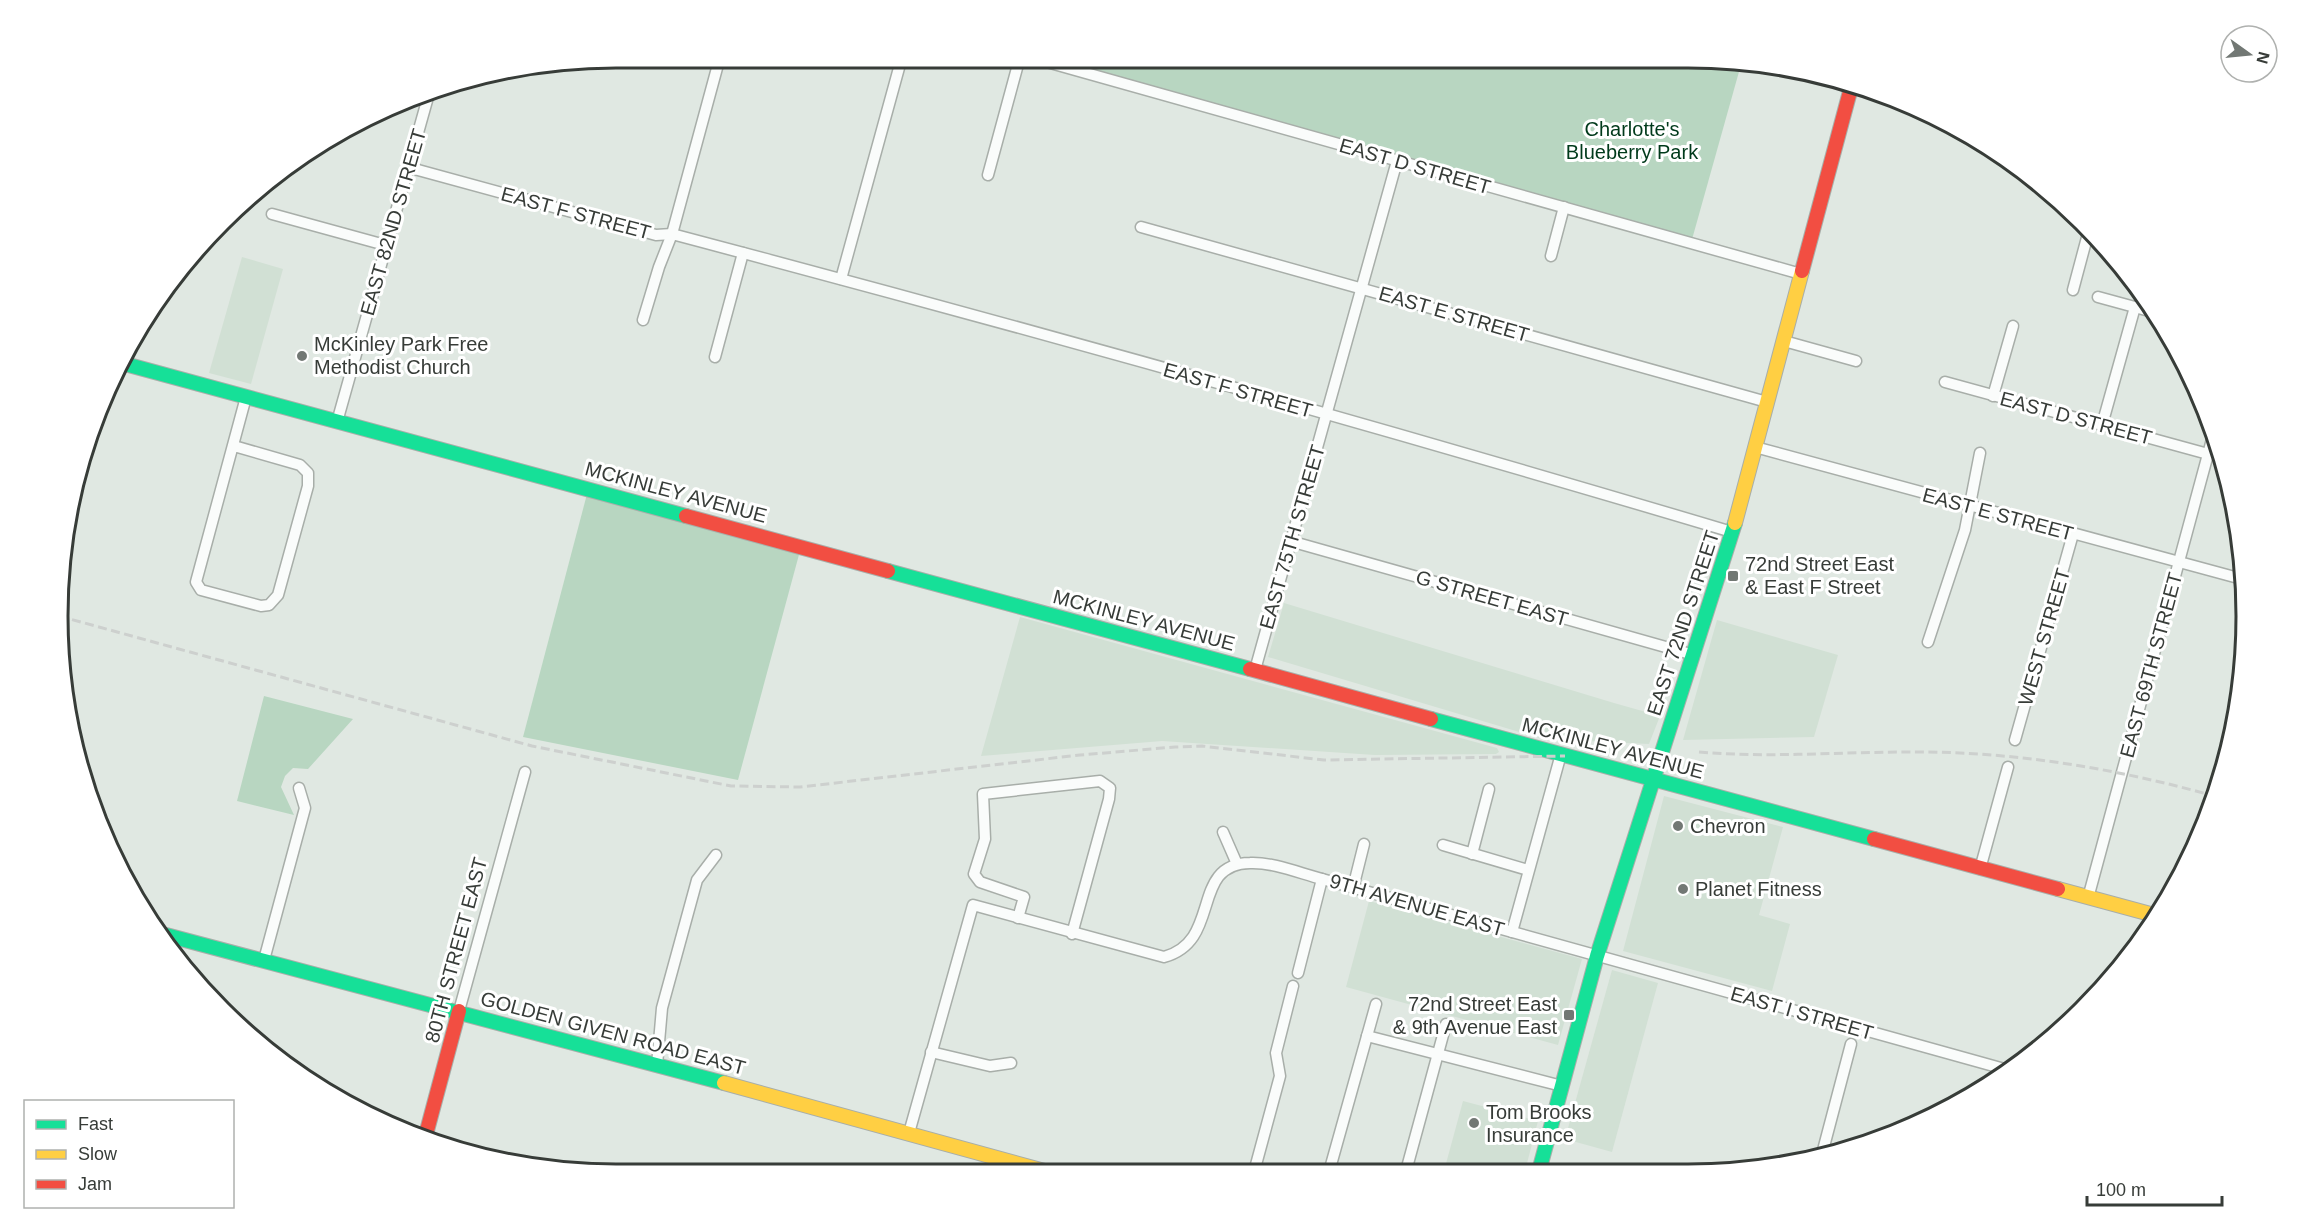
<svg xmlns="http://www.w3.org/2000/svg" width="2303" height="1232" viewBox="0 0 2303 1232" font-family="Helvetica,sans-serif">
<rect width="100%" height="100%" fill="#e0e8e2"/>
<!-- built -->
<g fill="#d1e0d4">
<polygon points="242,257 283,269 251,384 209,373"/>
<polygon points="1284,603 1614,703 1660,716 1649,744 1543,739 1268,657"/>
<polygon points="1020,617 1497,748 1499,752 1496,754 1375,755 1162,741 981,756"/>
<polygon points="1717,620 1838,655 1814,737 1683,740"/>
<polygon points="1664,796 1783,827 1759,915 1790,924 1772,991 1623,951"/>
<polygon points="1369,901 1582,959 1558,1045 1346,987"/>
<polygon points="1612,970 1658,983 1612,1152 1565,1139"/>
<polygon points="1463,1101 1538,1121 1525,1171 1444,1171"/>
</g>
<!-- green -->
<g fill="#b8d6c1">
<polygon points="1029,57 1723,58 1742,61 1691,243"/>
<polygon points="587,494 800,551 738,780 523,737"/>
<polygon points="264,696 353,719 308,769 293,768 285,776 281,787 294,815 237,801"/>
</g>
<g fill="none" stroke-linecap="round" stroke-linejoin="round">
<!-- street casing -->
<g stroke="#a8aea9" stroke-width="13">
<g id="street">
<polyline points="1029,57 1801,274"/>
<path d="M409 164 418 170 656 235 672 234C1027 328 1380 427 1732 532"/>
<polyline points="988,175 1020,57"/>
<polyline points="272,214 385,245"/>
<polyline points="1141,227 1767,402"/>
<polyline points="1551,256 1564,207"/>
<polyline points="841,279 902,57"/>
<polyline points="2073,290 2089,230"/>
<polyline points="2098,297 2153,312"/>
<polyline points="643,320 659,267 672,234 720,57"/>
<polyline points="1784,341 1856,361"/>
<polyline points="715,357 743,253"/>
<polyline points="1945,382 2208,454"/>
<polyline points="1993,396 2013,326"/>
<polyline points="337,422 430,90"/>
<polyline points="2102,425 2135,307"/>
<polyline points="234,446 300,465 308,473 308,486 278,595 269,605 261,606 201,590 196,582 246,397"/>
<polyline points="1755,447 2242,579"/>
<polyline points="1290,541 1694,655"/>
<polyline points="1928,642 1965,530 1980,453"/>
<polyline points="1255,670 1397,161"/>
<polyline points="2015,740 2073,534"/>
<polyline points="1223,832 1237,864"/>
<polyline points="1443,845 1528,870"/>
<polyline points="1472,854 1489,789"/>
<polyline points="1980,869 2008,767"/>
<polyline points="1353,888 1364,844"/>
<polyline points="2088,898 2214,432"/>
<polyline points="1018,918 1024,897 980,882 974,874 985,839 983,794 1100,781 1110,788 1109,799 1072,934"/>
<polyline points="1512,932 1561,754"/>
<polyline points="264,960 305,808 299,788"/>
<polyline points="1298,973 1322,879"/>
<polyline points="459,1011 525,772"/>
<polyline points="1367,1036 1562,1086"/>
<polyline points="931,1052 990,1066 1011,1063"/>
<polyline points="657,1065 662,1008 697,880 716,855"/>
<path d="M909 1133 973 905 1164 957C1223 941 1189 864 1250 863 1273 862 1299 873 1322 879L2008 1070"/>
<polyline points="1822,1154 1851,1044"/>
<polyline points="1406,1171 1446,1024"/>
<polyline points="1254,1172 1280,1076 1276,1053 1293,986"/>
<polyline points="1329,1172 1376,1004"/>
</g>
</g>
<!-- fast casing -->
<g stroke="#a8aea9" stroke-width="16">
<g id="fast">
<polyline points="125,364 686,516"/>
<polyline points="888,571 1250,669"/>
<polyline points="1431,719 1874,839"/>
<polyline points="166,935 724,1083"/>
<polyline points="1539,1171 1597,956 1735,523"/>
</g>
</g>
<!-- slow casing -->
<g stroke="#a8aea9" stroke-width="16">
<g id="slow">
<polyline points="1735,523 1802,271"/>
<polyline points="2058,889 2154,915"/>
<polyline points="724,1083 1048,1172"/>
</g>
</g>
<!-- jam casing -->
<g stroke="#a8aea9" stroke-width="16">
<g id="jam">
<polyline points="1802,271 1852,84"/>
<polyline points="686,516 888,571"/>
<polyline points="1250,669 1431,719"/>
<polyline points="1874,839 2058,889"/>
<polyline points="425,1138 459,1011"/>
</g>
</g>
<!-- street -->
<use href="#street" stroke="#fafcfb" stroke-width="10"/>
<!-- fast -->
<use href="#fast" stroke="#16e098" stroke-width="14"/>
<!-- slow -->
<use href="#slow" stroke="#ffcf43" stroke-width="14"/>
<!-- jam -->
<use href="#jam" stroke="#f24e42" stroke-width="14"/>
<!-- rail -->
<g stroke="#cdd0ce" stroke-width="3" stroke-dasharray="9 4.5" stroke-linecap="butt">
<polyline points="59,616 532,746 731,786 800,787 1080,755 1175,747 1202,746 1324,760 1565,756"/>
<path d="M1699 752C1769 758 1838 752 1908 752 2011 751 2115 768 2214 796"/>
</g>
</g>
<!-- markers -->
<g fill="#727874" stroke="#fff" stroke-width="2">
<circle cx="302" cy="356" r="6"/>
<rect x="1727" y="570" width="12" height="12" rx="3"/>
<circle cx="1678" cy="826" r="6"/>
<circle cx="1683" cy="889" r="6"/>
<rect x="1563" y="1009" width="12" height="12" rx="3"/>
<circle cx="1474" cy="1123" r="6"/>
</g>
<g text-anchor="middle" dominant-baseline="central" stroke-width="6" stroke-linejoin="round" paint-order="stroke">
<!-- park labels -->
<g font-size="20" fill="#003a1b" stroke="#fff">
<text x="1632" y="129">Charlotte's<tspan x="1632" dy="23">Blueberry Park</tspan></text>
</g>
<!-- street labels -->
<g font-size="20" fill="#373c38" stroke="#fff">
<text transform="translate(1415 166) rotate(16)">EAST D STREET</text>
<text transform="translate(576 213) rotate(15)">EAST F STREET</text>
<text transform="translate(393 222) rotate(-74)">EAST 82ND STREET</text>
<text transform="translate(1454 314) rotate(16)">EAST E STREET</text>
<text transform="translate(1238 390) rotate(16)">EAST F STREET</text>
<text transform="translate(2076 418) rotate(15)">EAST D STREET</text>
<text transform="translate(676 492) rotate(15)">MCKINLEY AVENUE</text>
<text transform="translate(1998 514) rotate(15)">EAST E STREET</text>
<text transform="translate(1292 537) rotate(-74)">EAST 75TH STREET</text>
<text transform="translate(1492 598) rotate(16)">G STREET EAST</text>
<text transform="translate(1144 620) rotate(15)">MCKINLEY AVENUE</text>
<text transform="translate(1683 623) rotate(-72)">EAST 72ND STREET</text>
<text transform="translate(2044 637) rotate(-74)">WEST STREET</text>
<text transform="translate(2151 665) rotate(-75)">EAST 69TH STREET</text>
<text transform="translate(1613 748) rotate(15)">MCKINLEY AVENUE</text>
<text transform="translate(1417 905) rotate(16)">9TH AVENUE EAST</text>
<text transform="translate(456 950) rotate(-75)">80TH STREET EAST</text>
<text transform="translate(1802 1013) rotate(16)">EAST I STREET</text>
<text transform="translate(613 1033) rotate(15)">GOLDEN GIVEN ROAD EAST</text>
</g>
<!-- poi labels -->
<g font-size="20" fill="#373c38" stroke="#fff" text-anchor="start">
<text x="314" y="344">McKinley Park Free<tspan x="314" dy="23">Methodist Church</tspan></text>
<text x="1745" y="564">72nd Street East<tspan x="1745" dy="23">&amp; East F Street</tspan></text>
<text x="1690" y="826">Chevron</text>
<text x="1695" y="889">Planet Fitness</text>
<text x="1557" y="1004" text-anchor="end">72nd Street East<tspan x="1557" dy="23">&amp; 9th Avenue East</tspan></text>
<text x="1486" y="1112">Tom Brooks<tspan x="1486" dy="23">Insurance</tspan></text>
</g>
</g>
<!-- crop -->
<path d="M0 0H2303V1232H0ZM616 68H1688A548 548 0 0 1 2236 616V616A548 548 0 0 1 1688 1164H616A548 548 0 0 1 68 616V616A548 548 0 0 1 616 68Z" fill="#fff" fill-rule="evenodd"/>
<path fill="none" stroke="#373c38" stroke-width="3" d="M616 68H1688A548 548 0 0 1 2236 616V616A548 548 0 0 1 1688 1164H616A548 548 0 0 1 68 616V616A548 548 0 0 1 616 68Z"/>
<!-- legend -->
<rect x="24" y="1100" width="210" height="108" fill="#ffffff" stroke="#afb1af" stroke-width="1.5"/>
<rect x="36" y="1120" width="30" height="9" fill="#16e098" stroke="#afb1af" stroke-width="1.5"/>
<text x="78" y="1130" font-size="18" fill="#373c38">Fast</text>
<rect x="36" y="1150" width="30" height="9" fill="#ffcf43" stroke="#afb1af" stroke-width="1.5"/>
<text x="78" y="1160" font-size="18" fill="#373c38">Slow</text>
<rect x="36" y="1180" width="30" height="9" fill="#f24e42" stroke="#afb1af" stroke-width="1.5"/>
<text x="78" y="1190" font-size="18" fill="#373c38">Jam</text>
<!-- north arrow -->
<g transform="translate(2249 54) rotate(105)"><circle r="28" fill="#ffffff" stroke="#afb1af" stroke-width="1.5"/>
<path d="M0-4.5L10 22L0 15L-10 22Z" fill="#727874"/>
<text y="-9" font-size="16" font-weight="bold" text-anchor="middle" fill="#373c38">N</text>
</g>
<!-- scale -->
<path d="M2087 1196v9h135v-9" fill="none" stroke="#373c38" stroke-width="3"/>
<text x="2096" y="1196" font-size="18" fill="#373c38" stroke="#ffffff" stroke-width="4.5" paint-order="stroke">100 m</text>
</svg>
